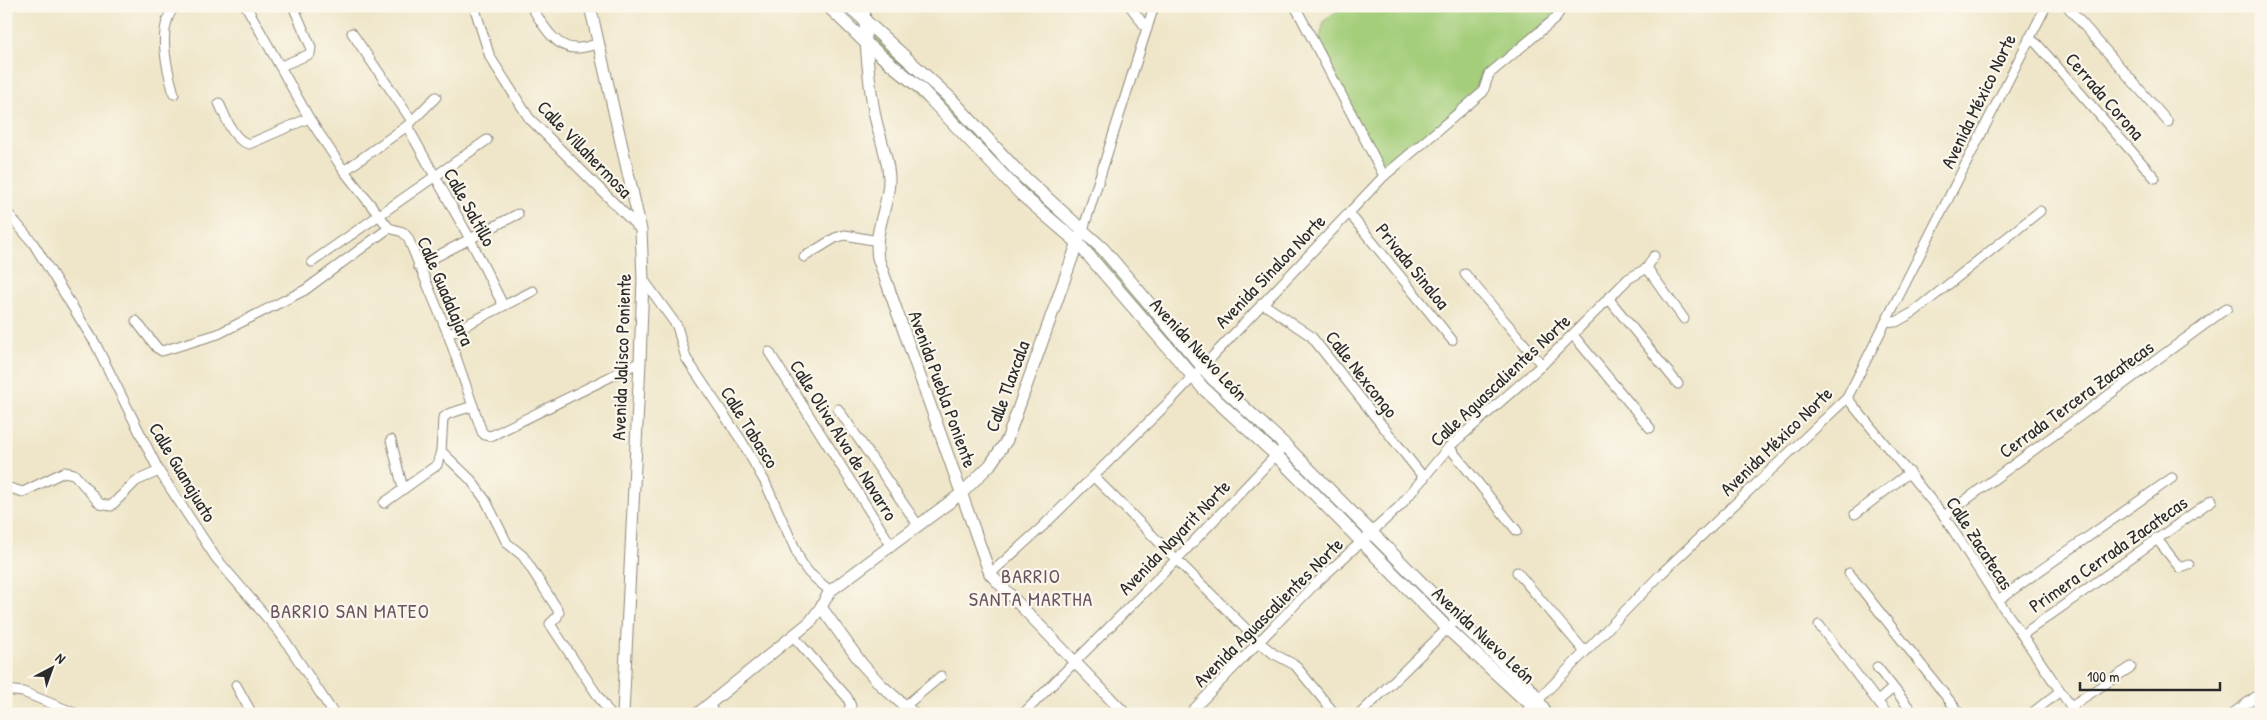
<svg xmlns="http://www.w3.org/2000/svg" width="2267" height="720" viewBox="0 0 2267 720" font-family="'Patrick Hand',sans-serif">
<rect width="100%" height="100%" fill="#fbf7ec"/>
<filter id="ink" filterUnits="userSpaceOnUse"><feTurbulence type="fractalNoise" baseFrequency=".02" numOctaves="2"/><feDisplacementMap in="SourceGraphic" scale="10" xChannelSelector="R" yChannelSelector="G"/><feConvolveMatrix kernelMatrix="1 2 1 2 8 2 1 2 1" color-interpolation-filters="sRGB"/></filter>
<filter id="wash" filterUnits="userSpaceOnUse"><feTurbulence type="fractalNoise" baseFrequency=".0096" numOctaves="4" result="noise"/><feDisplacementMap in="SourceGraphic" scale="20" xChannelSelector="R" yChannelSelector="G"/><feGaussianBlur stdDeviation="1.12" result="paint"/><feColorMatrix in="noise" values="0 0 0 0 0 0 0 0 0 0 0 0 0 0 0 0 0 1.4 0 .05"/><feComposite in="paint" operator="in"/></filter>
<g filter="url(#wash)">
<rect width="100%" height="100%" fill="#efe6c9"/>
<!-- green -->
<g fill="#a4ce7a" stroke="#687c52">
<polygon points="1343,6 1550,6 1555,14 1486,73 1479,92 1386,169 1373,151 1319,43 1324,21"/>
<polygon points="869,30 904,60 1080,231 1076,238 1024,193 869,39"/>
<polygon points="1083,234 1198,367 1193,372 1085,248"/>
</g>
</g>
<g filter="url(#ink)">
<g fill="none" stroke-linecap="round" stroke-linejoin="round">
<!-- minor casing -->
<g stroke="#8d887a" stroke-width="11">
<g id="minor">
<polyline points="246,6 309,118 344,171 389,228 403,232 408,238 448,334 482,432 485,435 491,436 640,362"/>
<polyline points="474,6 490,57 529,118 641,230"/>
<path d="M531 6C541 21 554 48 575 48 582 49 591 45 598 44"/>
<polyline points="1130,6 1147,29"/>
<polyline points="1295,6 1384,176"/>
<polyline points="2067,6 2168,122"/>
<polyline points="352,33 412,121"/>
<polyline points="2029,38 2037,44 2155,178"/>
<polyline points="281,66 310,54 311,47 293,6"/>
<path d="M174 94C167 69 156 28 175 6"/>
<path d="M219 103C226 117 232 140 249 144L309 118"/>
<polyline points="407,126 470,239 503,305"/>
<polyline points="6,162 6,168"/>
<polyline points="344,171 407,126 436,97"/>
<polyline points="6,211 33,243 95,343 159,471 216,558 280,633 334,714"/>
<polyline points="1349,213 1452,340"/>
<polyline points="1083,230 1154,6"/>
<polyline points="804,257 835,238 845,235 878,241"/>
<polyline points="312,262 487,140"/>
<polyline points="418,266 518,214"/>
<polyline points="1647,268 1684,319"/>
<polyline points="1465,274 1542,365"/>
<polyline points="643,279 677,326 686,358 741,440 765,482 801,562 809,573 830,591"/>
<polyline points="1608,298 1678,384"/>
<polyline points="1262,303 1311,336 1424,478"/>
<polyline points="136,321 157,348 162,351 218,334 305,290 389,228"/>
<polyline points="1887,321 1896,322 1914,312 2040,211"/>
<polyline points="448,334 533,291"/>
<polyline points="1573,335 1650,428"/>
<polyline points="769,352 891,545"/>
<polyline points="1847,398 1944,516 1998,600 2076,714"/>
<polyline points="473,406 448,414 443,418 441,451 471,480 486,501 507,543 523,556 556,607 559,612 557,617 550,624 610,714"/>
<polyline points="838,409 918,525"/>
<polyline points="391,440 403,489"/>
<polyline points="1449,447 1517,531"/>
<polyline points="1094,477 1259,642 1274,654 1295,665 1335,714"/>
<polyline points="6,487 23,492 64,472 74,474 100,504 111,506 136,481 159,471"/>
<polyline points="384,503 437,465 441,451"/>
<polyline points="1855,514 1910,472"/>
<polyline points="1944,516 2227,308"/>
<polyline points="2156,538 2180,568 2189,565"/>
<polyline points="1517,572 1585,652"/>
<polyline points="1849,573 1960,714"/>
<polyline points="990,574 1042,527 1172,399 1384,176 1483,92 1489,74 1556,18 1562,6"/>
<polyline points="1998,600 2172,478"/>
<polyline points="1819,625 1887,714"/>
<polyline points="2022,635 2212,500"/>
<polyline points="793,636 847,697 851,706 846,714"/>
<polyline points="1877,667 1914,714"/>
<polyline points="236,685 252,714"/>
<polyline points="6,690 23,692 77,714"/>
<polyline points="1538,700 1662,573 1847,398 2046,6"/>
<polyline points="1878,701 1893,688"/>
<polyline points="709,705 715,714"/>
<polyline points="905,706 941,676"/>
<polyline points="2071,706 2131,667"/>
<polyline points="1023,714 1176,560 1280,451"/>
<polyline points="1189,714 1312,587 1400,506 1449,447 1542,365 1628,279 1647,268 1654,256"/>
<polyline points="1360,714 1451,625"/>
<polyline points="2031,714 2060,691"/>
<polyline points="2232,714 2261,693"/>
</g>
</g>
<!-- tertiary casing -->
<g stroke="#8d887a" stroke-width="13">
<g id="tertiary">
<polyline points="590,6 641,230 643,279 640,362 623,714"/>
<path d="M864 6C866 43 868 81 875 116 879 137 889 158 889 180 889 206 873 232 878 258L990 574 1125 714"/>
<polyline points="821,607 862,664 881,685 914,714"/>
<polyline points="697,714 810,622 821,607 830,591 962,493 990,465 1007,440 1080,236"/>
<polyline points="1525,714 1538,700"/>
</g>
</g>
<!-- secondary casing -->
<g stroke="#8d887a" stroke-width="14">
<g id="secondary">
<polyline points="828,6 866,43 920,88 1022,195 1077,242 1203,388 1276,455 1448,629 1523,698 1547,714"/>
<polyline points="849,6 951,99 1017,171 1103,249 1213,379 1285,445 1457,619 1531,690 1543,708"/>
</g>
</g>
<!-- minor -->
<use href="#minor" stroke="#fff" stroke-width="9"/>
<!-- tertiary -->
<use href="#tertiary" stroke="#fff" stroke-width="11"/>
<!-- secondary -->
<use href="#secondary" stroke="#fff" stroke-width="12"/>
</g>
</g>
<g text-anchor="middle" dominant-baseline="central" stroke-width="4.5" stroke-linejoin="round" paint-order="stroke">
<!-- street labels -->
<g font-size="19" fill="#2b2b2b" stroke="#fbf7ec">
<text transform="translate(2105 96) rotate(49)">Cerrada Corona</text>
<text transform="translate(1978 101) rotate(-64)">Avenida México Norte</text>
<text transform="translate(585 149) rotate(46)">Calle Villahermosa</text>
<text transform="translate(470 207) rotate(61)">Calle Saltillo</text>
<text transform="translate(1413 266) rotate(51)">Privada Sinaloa</text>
<text transform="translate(1270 271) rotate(-46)">Avenida Sinaloa Norte</text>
<text transform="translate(446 291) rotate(67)">Calle Guadalajara</text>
<text transform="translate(1199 349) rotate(47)">Avenida Nuevo León</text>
<text transform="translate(621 357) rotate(-88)">Avenida Jalisco Poniente</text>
<text transform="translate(1362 374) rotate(52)">Calle Nexcongo</text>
<text transform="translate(1500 380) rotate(-43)">Calle Aguascalientes Norte</text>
<text transform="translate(1007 386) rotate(-70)">Calle Tlaxcala</text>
<text transform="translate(943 389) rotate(70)">Avenida Puebla Poniente</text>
<text transform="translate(2076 399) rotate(-36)">Cerrada Tercera Zacatecas</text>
<text transform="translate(750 427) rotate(58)">Calle Tabasco</text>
<text transform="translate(844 440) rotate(58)">Calle Oliva Alva de Navarro</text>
<text transform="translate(1776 441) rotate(-44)">Avenida México Norte</text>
<text transform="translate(183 472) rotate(59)">Calle Guanajuato</text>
<text transform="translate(1174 537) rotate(-46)">Avenida Nayarit Norte</text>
<text transform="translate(1980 543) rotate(57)">Calle Zacatecas</text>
<text transform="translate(2108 554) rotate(-35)">Primera Cerrada Zacatecas</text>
<text transform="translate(1268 612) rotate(-45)">Avenida Aguascalientes Norte</text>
<text transform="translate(1484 635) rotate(43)">Avenida Nuevo León</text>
</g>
<!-- neighbourhood labels -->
<g font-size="20" letter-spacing="1" fill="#6a5462" stroke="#fbf7ec">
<text x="1031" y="575">BARRIO<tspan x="1031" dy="23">SANTA MARTHA</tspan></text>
<text x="350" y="610">BARRIO SAN MATEO</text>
</g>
</g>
<!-- margin -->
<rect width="2267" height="720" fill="none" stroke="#fbf7ec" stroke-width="25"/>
<!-- north arrow -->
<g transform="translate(52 668) rotate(41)" stroke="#fbf7ec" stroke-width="4" paint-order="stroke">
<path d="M0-4L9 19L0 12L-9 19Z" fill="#2b2b2b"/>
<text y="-8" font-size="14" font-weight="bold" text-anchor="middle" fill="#2b2b2b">N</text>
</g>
<!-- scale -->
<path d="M2080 682v8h140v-8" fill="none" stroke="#2b2b2b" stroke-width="2.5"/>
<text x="2087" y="682" font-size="15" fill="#2b2b2b" stroke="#fbf7ec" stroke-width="4" paint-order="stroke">100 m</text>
</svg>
